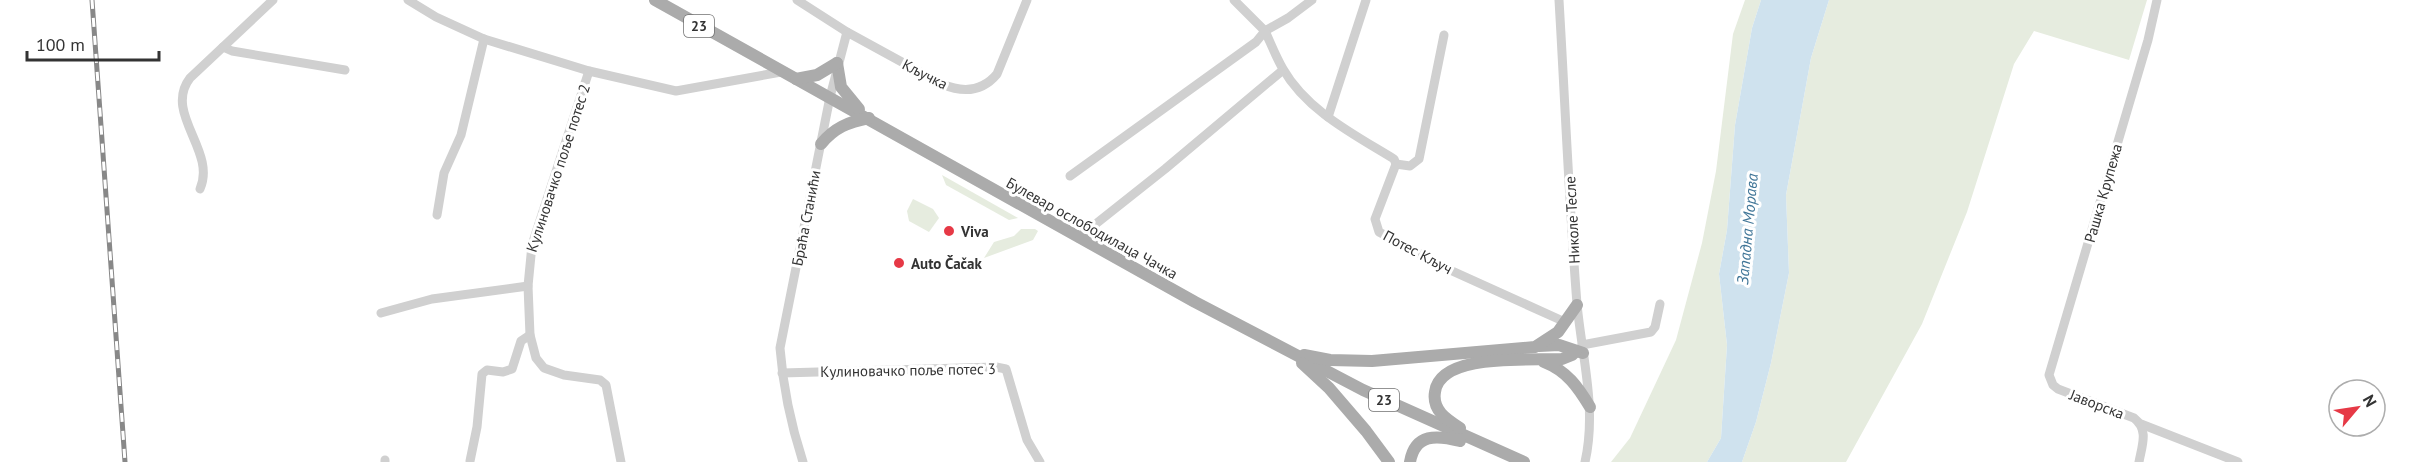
<svg xmlns="http://www.w3.org/2000/svg" width="2411" height="462" viewBox="0 0 2411 462" font-family="'PT Sans',sans-serif">
<rect width="100%" height="100%" fill="#fff"/>
<!-- green -->
<g fill="#e6ecdf">
<polygon points="1745,0 1761,0 1752,28 1735,125 1727,230 1719,274 1727,345 1721,438 1707,462 1611,462 1630,438 1676,340 1702,243 1716,171 1733,34"/>
<polygon points="1829,0 2147,0 2129,60 2034,31 2014,64 1967,212 1922,324 1846,462 1742,462 1756,422 1771,363 1789,273 1786,195 1811,58"/>
<polygon points="942,175 1018,218 1009,220 946,185"/>
<polygon points="913,199 933,209 939,218 929,232 909,221 907,211"/>
<polygon points="1021,229 1035,229 1038,231 1033,240 984,258 994,242 1014,236"/>
</g>
<!-- water -->
<polygon fill="#cfe2ee" points="1761,0 1829,0 1811,58 1786,195 1789,273 1771,363 1756,422 1742,462 1707,462 1721,438 1727,345 1719,274 1727,230 1735,125 1752,28"/>
<g fill="none" stroke-linecap="round" stroke-linejoin="round">
<!-- minor -->
<g stroke="#d0d0d0" stroke-width="9">
<polyline points="408,0 436,17 484,39 589,71 676,91 781,72"/>
<path d="M797 0 847 32 942 84C963 93 982 92 997 74L1027 0"/>
<polyline points="1234,0 1265,31 1288,18 1312,0"/>
<path d="M1559 0C1565 101 1569 203 1577 304 1582 357 1597 409 1585 462"/>
<polyline points="223,47 232,51 345,70"/>
<polyline points="589,71 532,245 528,286 530,335 536,358 544,368 564,375 600,380 606,385 621,462"/>
<polyline points="1328,117 1366,0"/>
<polyline points="1396,164 1410,166 1419,159 1444,35"/>
<path d="M1070 176 1256 42 1265 31C1271 44 1276 57 1283 69 1307 111 1355 135 1394 159L1396 164 1375 219 1379 232 1450 270 1565 322"/>
<path d="M200 189C217 151 163 113 190 78L273 0"/>
<polyline points="437,215 444,173 461,135 484,39"/>
<polyline points="1078,238 1165,169 1283,70"/>
<polyline points="381,313 432,299 528,286"/>
<polyline points="1582,345 1651,332 1655,327 1660,304"/>
<polyline points="782,373 996,367 1006,369 1027,440 1040,462"/>
<polyline points="2141,424 2238,462"/>
<polyline points="470,461 477,427 482,374 487,370 503,372 512,369 521,341 530,335"/>
<polyline points="385,462 385,460"/>
<path d="M803 462C791 425 783 387 780 348L830 97 847 32"/>
<path d="M2139 462C2142 445 2149 430 2134 418L2058 389 2053 385 2049 375 2148 40 2157 0"/>
</g>
<!-- major -->
<g stroke="#ababab" stroke-width="12">
<polyline points="655,0 1195,302 1363,390 1524,462"/>
<polyline points="837,63 841,87 859,109"/>
<polyline points="796,79 817,75 837,63"/>
<path d="M821 144C834 128 848 122 869 118"/>
<polyline points="1539,346 1559,345 1583,353"/>
<polyline points="1304,355 1330,360 1372,361 1535,347 1558,332 1577,305"/>
<path d="M1544 362C1567 371 1578 387 1590 407"/>
<polyline points="1302,363 1329,388 1366,431 1389,462"/>
<path d="M1460 428C1446 419 1432 410 1435 392 1440 352 1532 361 1562 359L1572 355 1576 351"/>
<path d="M1410 462C1415 433 1437 435 1460 441"/>
</g>
<!-- rail casing -->
<g stroke="#888" stroke-width="5">
<polyline id="rail" points="92,0 125,462"/>
</g>
<!-- rail -->
<use href="#rail" stroke="#fff" stroke-width="3" stroke-dasharray="9" stroke-linecap="butt"/>
</g>
<!-- markers -->
<g fill="#e63946" stroke="#fff" stroke-width="2">
<circle cx="949" cy="231" r="6"/>
<circle cx="899" cy="263" r="6"/>
</g>
<g text-anchor="middle" dominant-baseline="central" stroke-width="6" stroke-linejoin="round" paint-order="stroke">
<!-- shield labels -->
<g fill="#fff" stroke="#707070" stroke-width="1.5">
<rect x="684" y="15" width="30" height="22" rx="4.5"/>
<rect x="1369" y="389" width="30" height="22" rx="4.5"/>
</g>
<g font-size="14" font-weight="bold" fill="#333">
<text x="699" y="26">23</text>
<text x="1384" y="400">23</text>
</g>
<!-- street labels -->
<g font-size="15" fill="#333" stroke="#fff">
<text transform="translate(925 74) rotate(27)">Кључка</text>
<text transform="translate(558 168) rotate(-72)">Кулиновачко поље потес 2</text>
<text transform="translate(2103 193) rotate(-74)">Рашка Крупежа</text>
<text transform="translate(806 218) rotate(-79)">Браћа Станићи</text>
<text transform="translate(1572 220) rotate(-93)">Николе Тесле</text>
<text transform="translate(1092 228) rotate(29)">Булевар ослободилаца Чачка</text>
<text transform="translate(1418 252) rotate(28)">Потес Кључ</text>
<text transform="translate(908 370) rotate(-1)">Кулиновачко поље потес 3</text>
<text transform="translate(2097 404) rotate(21)">Јаворска</text>
</g>
<!-- poi labels -->
<g font-size="15" font-weight="bold" fill="#333" stroke="#fff" text-anchor="start">
<text x="961" y="231">Viva</text>
<text x="911" y="263">Auto Čačak</text>
</g>
<!-- water labels -->
<g font-size="16" font-style="italic" fill="#3f7597" stroke="#fff">
<text transform="translate(1747 229) rotate(-85)">Западна Морава</text>
</g>
</g>
<!-- north arrow -->
<g transform="translate(2357 408) rotate(61)"><circle r="28" fill="#ffffff" stroke="#adadad" stroke-width="1.5"/>
<path d="M0-4.5L10 22L0 15L-10 22Z" fill="#e63946"/>
<text y="-9" font-size="16" font-weight="bold" text-anchor="middle" fill="#333333">N</text>
</g>
<!-- scale -->
<path d="M27 51v9h132v-9" fill="none" stroke="#333333" stroke-width="3"/>
<text x="36" y="51" font-size="18" fill="#333333" stroke="#ffffff" stroke-width="4.5" paint-order="stroke">100 m</text>
</svg>
